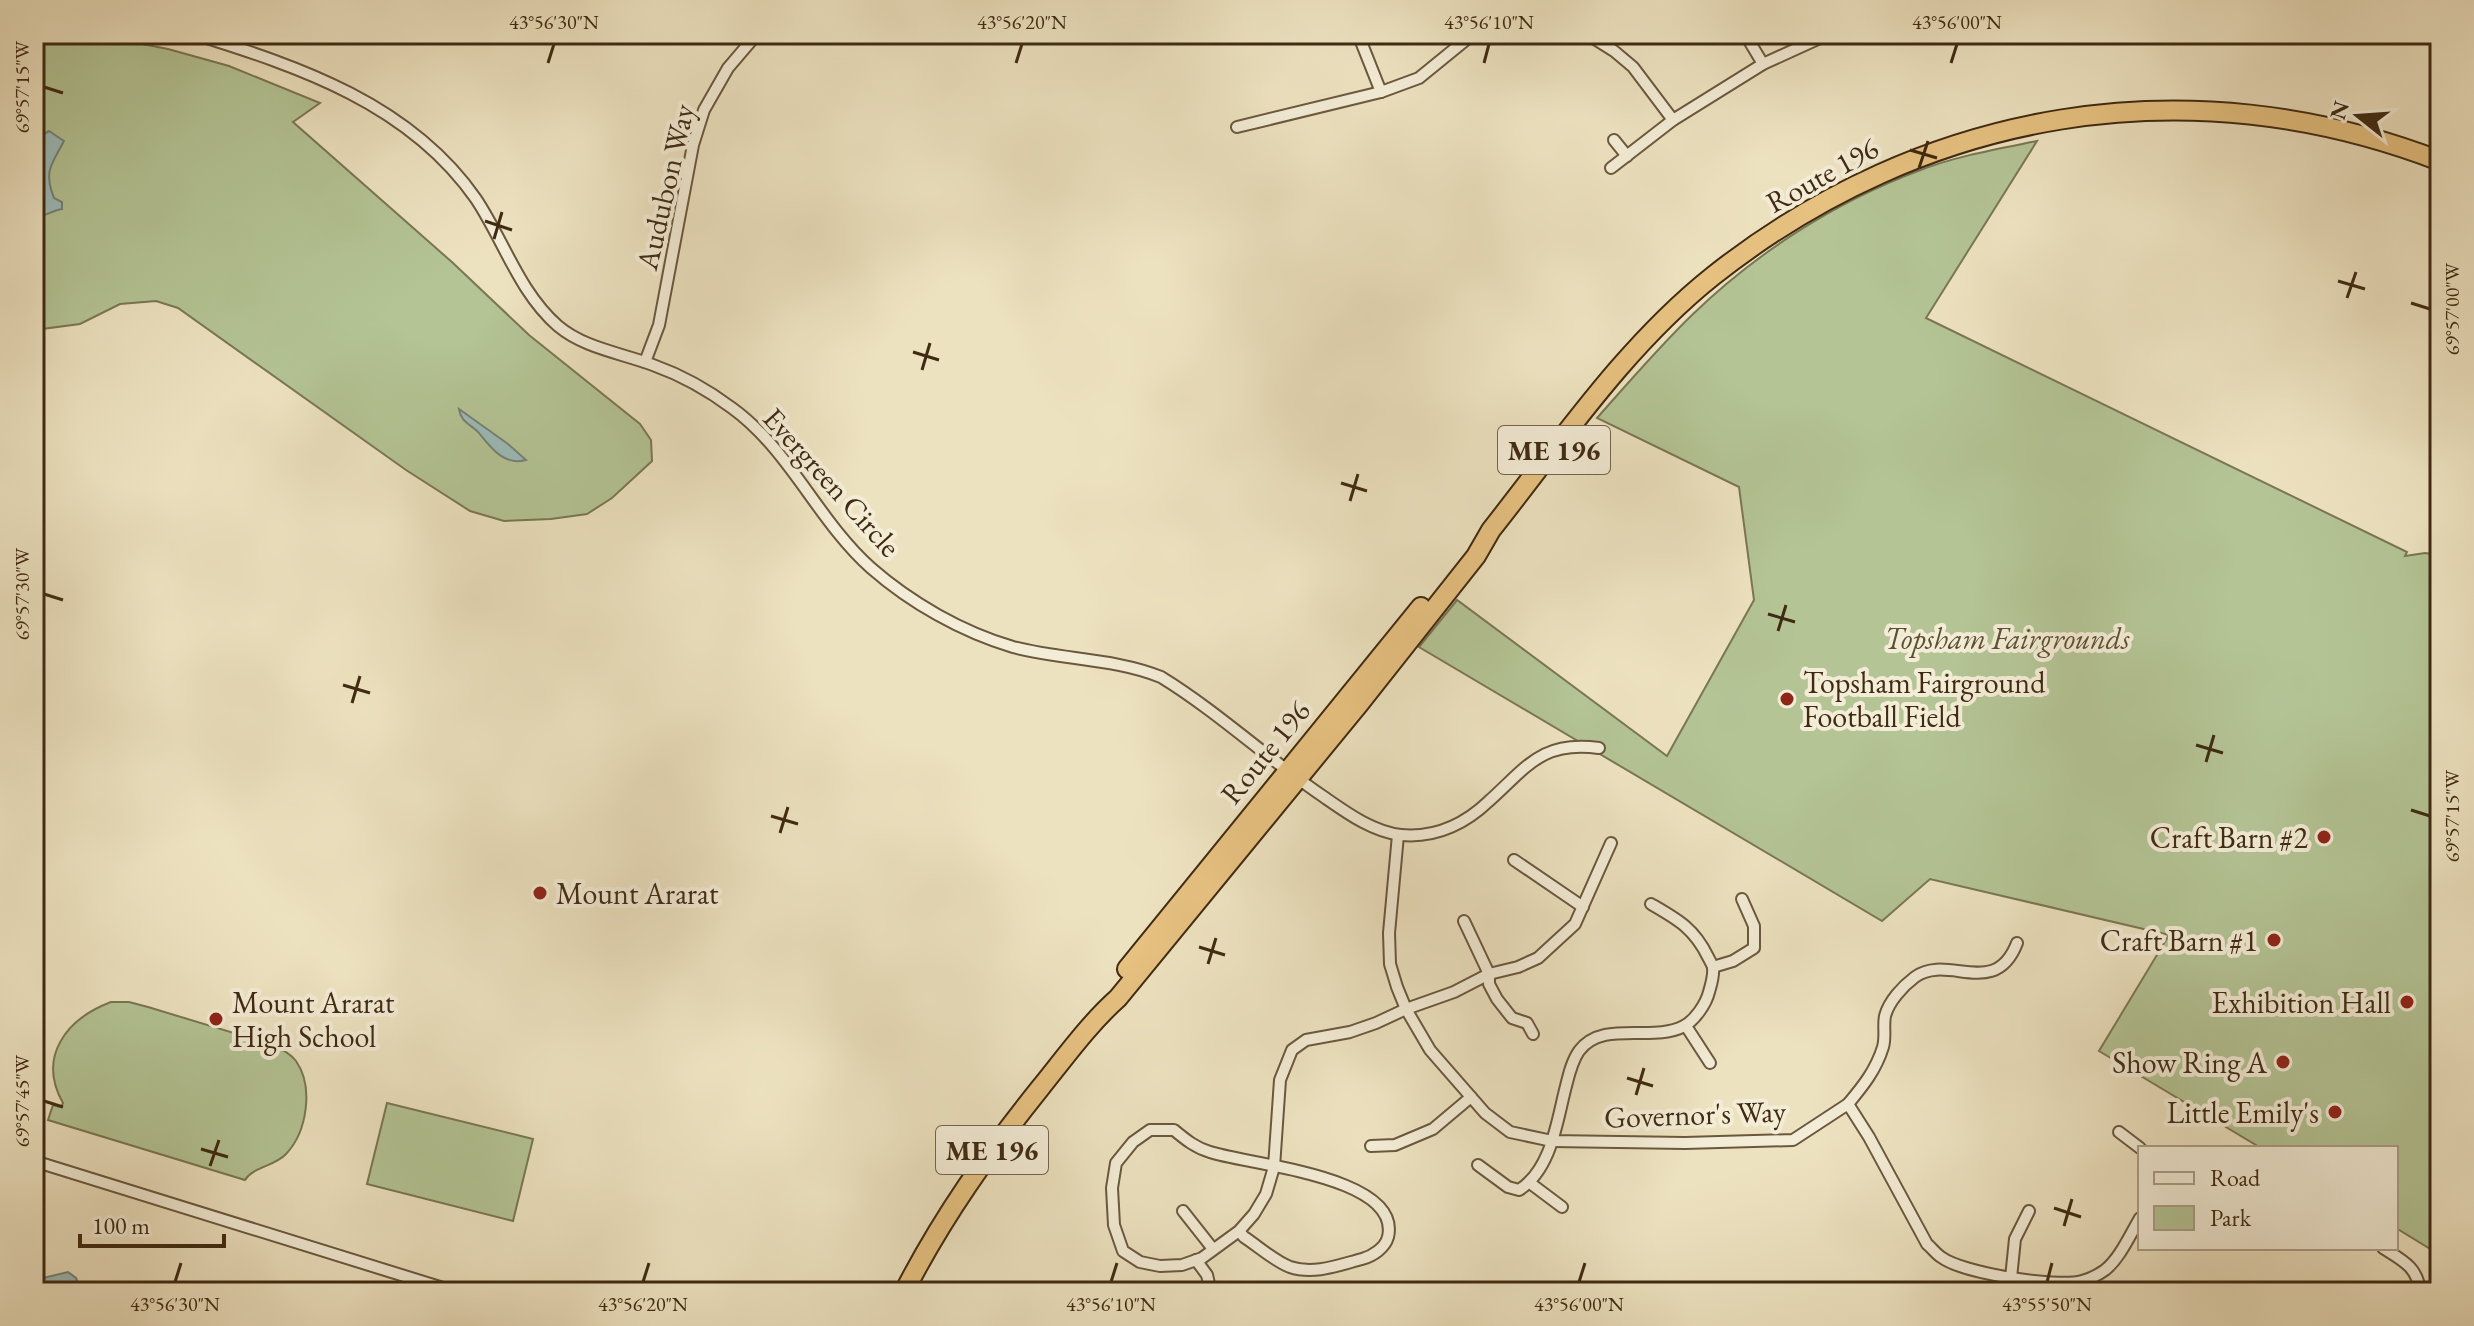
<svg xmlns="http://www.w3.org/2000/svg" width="2474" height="1326" viewBox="0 0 2474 1326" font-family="'EB Garamond',serif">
<rect width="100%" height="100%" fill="#ede2c0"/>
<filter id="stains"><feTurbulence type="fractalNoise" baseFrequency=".0025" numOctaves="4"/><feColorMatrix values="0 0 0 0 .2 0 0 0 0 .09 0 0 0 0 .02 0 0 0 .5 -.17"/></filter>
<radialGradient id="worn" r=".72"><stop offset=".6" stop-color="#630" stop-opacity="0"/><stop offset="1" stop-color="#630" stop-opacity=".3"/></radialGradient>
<!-- green -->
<g fill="#b4c495" stroke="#7a7754" stroke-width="2">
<polygon points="34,34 91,34 168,49 229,66 320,103 293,122 453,263 529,335 640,424 651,440 652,461 612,498 587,514 551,519 504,521 470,511 406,470 178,308 156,301 120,304 80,324 34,330"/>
<path d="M2037 141 1926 318 2407 552 2405 556 2425 553 2440 555V1255L2396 1228V1148H2261L2099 1051 2169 935 1930 879 1882 921 1419 647 1457 600 1667 756 1754 600 1739 487 1597 418C1628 383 1659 347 1692 315 1756 253 1835 202 1918 171 1956 156 1997 149 2037 141Z"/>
<path d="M111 1002H129L148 1007 270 1044C280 1049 289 1052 296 1061 314 1087 307 1132 286 1154 275 1166 253 1167 245 1180L48 1120 53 1105 61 1107 63 1103C37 1057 66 1019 111 1002Z"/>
<polygon points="387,1103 533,1139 513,1221 367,1184"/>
</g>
<!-- water -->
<g fill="#9bbcba" stroke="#768277" stroke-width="2">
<path d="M49 131 64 141C52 164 43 171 54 198L62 202V209C53 210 42 218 34 217 34 193 26 142 49 131Z"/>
<path d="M459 409 508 444 526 460C504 466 491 448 479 433 471 424 461 423 459 409Z"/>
<polygon points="68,1272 76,1278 80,1287 75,1292 34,1292 34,1275 39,1279"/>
</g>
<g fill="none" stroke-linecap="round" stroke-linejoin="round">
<!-- street casing -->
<g stroke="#6a583e" stroke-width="14">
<g id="street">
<path d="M194 34C300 67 410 104 476 199 504 241 519 292 558 326 584 348 621 353 653 365 681 375 708 390 732 408 790 450 818 521 871 568 911 603 962 632 1013 647 1062 660 1114 658 1161 677 1218 712 1269 760 1324 797 1347 813 1373 832 1401 835 1435 838 1465 824 1489 801 1527 767 1542 740 1599 748"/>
<polyline points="1358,34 1381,92"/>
<polyline points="1587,34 1614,51 1633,67 1673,120"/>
<polyline points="1745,34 1763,64"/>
<polyline points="1237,127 1381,92 1419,78 1473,34"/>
<polyline points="1614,140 1627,156"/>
<polyline points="1611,168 1673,120 1763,64 1829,34"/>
<polyline points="645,362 659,325 693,145 704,110 728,68 757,34"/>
<path d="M1398 835 1389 933 1390 964 1397 987 1406 1009 1430 1050 1485 1113 1510 1132 1552 1141 1685 1143 1793 1140 1848 1104 1869 1137 1927 1244C1932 1248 1936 1254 1941 1257 1962 1273 2056 1288 2082 1281 2090 1279 2098 1275 2105 1270 2120 1258 2130 1235 2140 1218"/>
<polyline points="1514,860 1583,907"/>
<polyline points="1464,921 1489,974 1489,984 1497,999 1512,1018 1527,1023 1533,1034"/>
<polyline points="1713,967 1733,961 1754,948 1754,926 1742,899"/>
<polyline points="1686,1026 1710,1063"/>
<path d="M1848 1104C1863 1086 1876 1070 1883 1047 1886 1037 1883 1026 1885 1016 1889 1001 1903 986 1915 977 1948 953 1995 1000 2017 943"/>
<polyline points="2119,1132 2140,1148"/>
<polyline points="1371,1146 1395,1145 1433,1129 1471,1097"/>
<polyline points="34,1161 456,1292"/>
<path d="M1478 1165 1508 1187 1519 1190C1552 1169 1557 1120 1566 1086 1569 1074 1572 1061 1579 1051 1603 1019 1653 1043 1684 1026 1695 1020 1706 1004 1709 992 1711 985 1714 976 1713 968 1713 966 1709 959 1708 957 1694 928 1677 919 1651 904"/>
<polyline points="1530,1183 1562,1207"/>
<polyline points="1183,1211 1213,1249"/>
<path d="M1239 1231 1244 1237C1258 1246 1274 1261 1290 1267 1314 1275 1339 1265 1362 1259 1373 1256 1385 1248 1388 1237 1402 1176 1249 1165 1210 1152 1196 1148 1186 1140 1174 1130H1150L1133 1142 1116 1163 1112 1188 1114 1225 1123 1251 1140 1262 1160 1266 1182 1265 1202 1258 1239 1231 1254 1214 1266 1194 1274 1167 1280 1080 1292 1050 1306 1040 1350 1032 1376 1023 1406 1009 1454 992 1489 974 1518 967 1538 958 1575 924 1611 843"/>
<path d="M2383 1248C2402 1260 2418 1267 2420 1292"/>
<polyline points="1196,1260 1207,1275 1211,1292"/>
<polyline points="2011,1278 2015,1239 2029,1211"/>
</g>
</g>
<!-- highway casing -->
<g stroke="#3f2a12" stroke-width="22">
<g id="highway">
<polyline points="1127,969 1421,607"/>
<path d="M904 1292C943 1216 988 1153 1041 1087 1066 1056 1089 1024 1118 998L1359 704 1476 556 1491 530C1560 443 1625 346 1713 276 1924 109 2188 64 2440 161"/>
</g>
</g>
<!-- street -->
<use href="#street" stroke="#f3ecd6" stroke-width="10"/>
<!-- highway -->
<use href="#highway" stroke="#e6c180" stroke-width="18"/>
</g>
<!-- ticks -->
<path fill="none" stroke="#3f2a12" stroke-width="3" d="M548 63 554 44M1016 63 1022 44M1484 63 1489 44M1951 63 1957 44M44 87 63 93M1910 150 1937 158M1919 168 1928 141M485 221 512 230M494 239 502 212M2338 281 2365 289M2347 298 2356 272M2411 303 2430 309M913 352 939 360M922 370 930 343M1341 483 1367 491M1350 501 1358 474M44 594 63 600M1768 614 1795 622M1778 631 1786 605M343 685 370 693M352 703 360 676M2196 745 2223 753M2206 762 2214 735M2411 810 2430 816M771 816 798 824M780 833 788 807M1199 947 1225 955M1208 964 1216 938M1627 1078 1653 1086M1636 1095 1644 1068M44 1101 63 1107M201 1149 228 1157M210 1166 219 1140M2054 1208 2081 1217M2064 1226 2072 1199M175 1282 181 1263M643 1282 649 1263M1111 1282 1117 1263M1579 1282 1585 1263M2047 1282 2052 1263"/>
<!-- markers -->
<g fill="#8f2418" stroke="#f3ecd6" stroke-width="3">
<circle cx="1787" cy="699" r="8"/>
<circle cx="2324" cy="837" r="8"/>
<circle cx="540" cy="893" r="8"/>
<circle cx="2274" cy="940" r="8"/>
<circle cx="2407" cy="1002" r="8"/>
<circle cx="216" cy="1019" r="8"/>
<circle cx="2283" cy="1062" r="8"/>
<circle cx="2335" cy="1112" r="8"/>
</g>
<g text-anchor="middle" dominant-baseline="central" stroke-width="8" stroke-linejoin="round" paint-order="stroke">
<!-- shield labels -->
<g fill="#f3ecd6" stroke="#75644d" stroke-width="2">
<rect x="1498" y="426" width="112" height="48" rx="6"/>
<rect x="936" y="1126" width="112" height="48" rx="6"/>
</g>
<g font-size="28" font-weight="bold" fill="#3f2a12">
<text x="1554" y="450">ME 196</text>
<text x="992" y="1150">ME 196</text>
</g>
<!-- street labels -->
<g font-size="30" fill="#3f2a12" stroke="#f3ecd6">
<text transform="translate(1822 175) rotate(-29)">Route 196</text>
<text transform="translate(665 187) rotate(-77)">Audubon Way</text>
<text transform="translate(832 482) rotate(48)">Evergreen Circle</text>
<text transform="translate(1265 752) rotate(-51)">Route 196</text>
<text transform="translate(1695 1114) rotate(-2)">Governor's Way</text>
</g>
<!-- park labels -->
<g font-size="30" font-style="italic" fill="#5c5033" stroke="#f3ecd6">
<text x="2007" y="638">Topsham Fairgrounds</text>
</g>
<!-- poi labels -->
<g font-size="30" fill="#3f2a12" stroke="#f3ecd6" text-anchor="end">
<text x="1803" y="682" text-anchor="start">Topsham Fairground<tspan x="1803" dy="34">Football Field</tspan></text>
<text x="2308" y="837">Craft Barn #2</text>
<text x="556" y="893" text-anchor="start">Mount Ararat</text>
<text x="2258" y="940">Craft Barn #1</text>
<text x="232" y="1002" text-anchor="start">Mount Ararat<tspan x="232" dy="34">High School</tspan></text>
<text x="2391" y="1002">Exhibition Hall</text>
<text x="2267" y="1062">Show Ring A</text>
<text x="2319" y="1112">Little Emily's</text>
</g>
</g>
<!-- margin -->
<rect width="2474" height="1326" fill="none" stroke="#ede2c0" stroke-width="88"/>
<!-- legend -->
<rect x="2138" y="1146" width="260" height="104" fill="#f3ecd6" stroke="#ab9e88" stroke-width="2"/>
<rect x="2154" y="1172" width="40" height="12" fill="#f3ecd6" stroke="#ab9e88" stroke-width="2"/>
<text x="2210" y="1186" font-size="24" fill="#3f2a12">Road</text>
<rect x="2154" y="1206" width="40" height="24" fill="#b4c495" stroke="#ab9e88" stroke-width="2"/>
<text x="2210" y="1226" font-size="24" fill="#3f2a12">Park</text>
<!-- north arrow -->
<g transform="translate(2358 116) rotate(287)" stroke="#f3ecd6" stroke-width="6" paint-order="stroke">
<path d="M0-6L14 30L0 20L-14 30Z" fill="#3f2a12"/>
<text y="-12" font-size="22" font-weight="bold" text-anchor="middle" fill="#3f2a12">N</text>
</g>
<!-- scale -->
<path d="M80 1234v12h144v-12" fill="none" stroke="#3f2a12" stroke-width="4"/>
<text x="92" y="1234" font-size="24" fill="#3f2a12" stroke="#f3ecd6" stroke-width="6" paint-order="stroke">100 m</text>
<rect x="44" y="44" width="2386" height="1238" fill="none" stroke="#3f2a12" stroke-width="3"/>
<g font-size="20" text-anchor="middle" fill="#3f2a12">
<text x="554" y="29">43°56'30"N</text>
<text x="1022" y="29">43°56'20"N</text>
<text x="1489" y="29">43°56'10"N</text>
<text x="1957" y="29">43°56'00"N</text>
<text transform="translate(22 87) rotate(-90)" y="7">69°57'15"W</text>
<text transform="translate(2452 309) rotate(-90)" y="7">69°57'00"W</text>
<text transform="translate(22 594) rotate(-90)" y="7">69°57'30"W</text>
<text transform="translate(2452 816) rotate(-90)" y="7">69°57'15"W</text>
<text transform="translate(22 1101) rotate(-90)" y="7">69°57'45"W</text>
<text x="175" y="1311">43°56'30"N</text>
<text x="643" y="1311">43°56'20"N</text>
<text x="1111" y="1311">43°56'10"N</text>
<text x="1579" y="1311">43°56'00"N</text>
<text x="2047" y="1311">43°55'50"N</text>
</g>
<rect width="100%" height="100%" filter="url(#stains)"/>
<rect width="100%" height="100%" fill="url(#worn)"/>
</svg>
